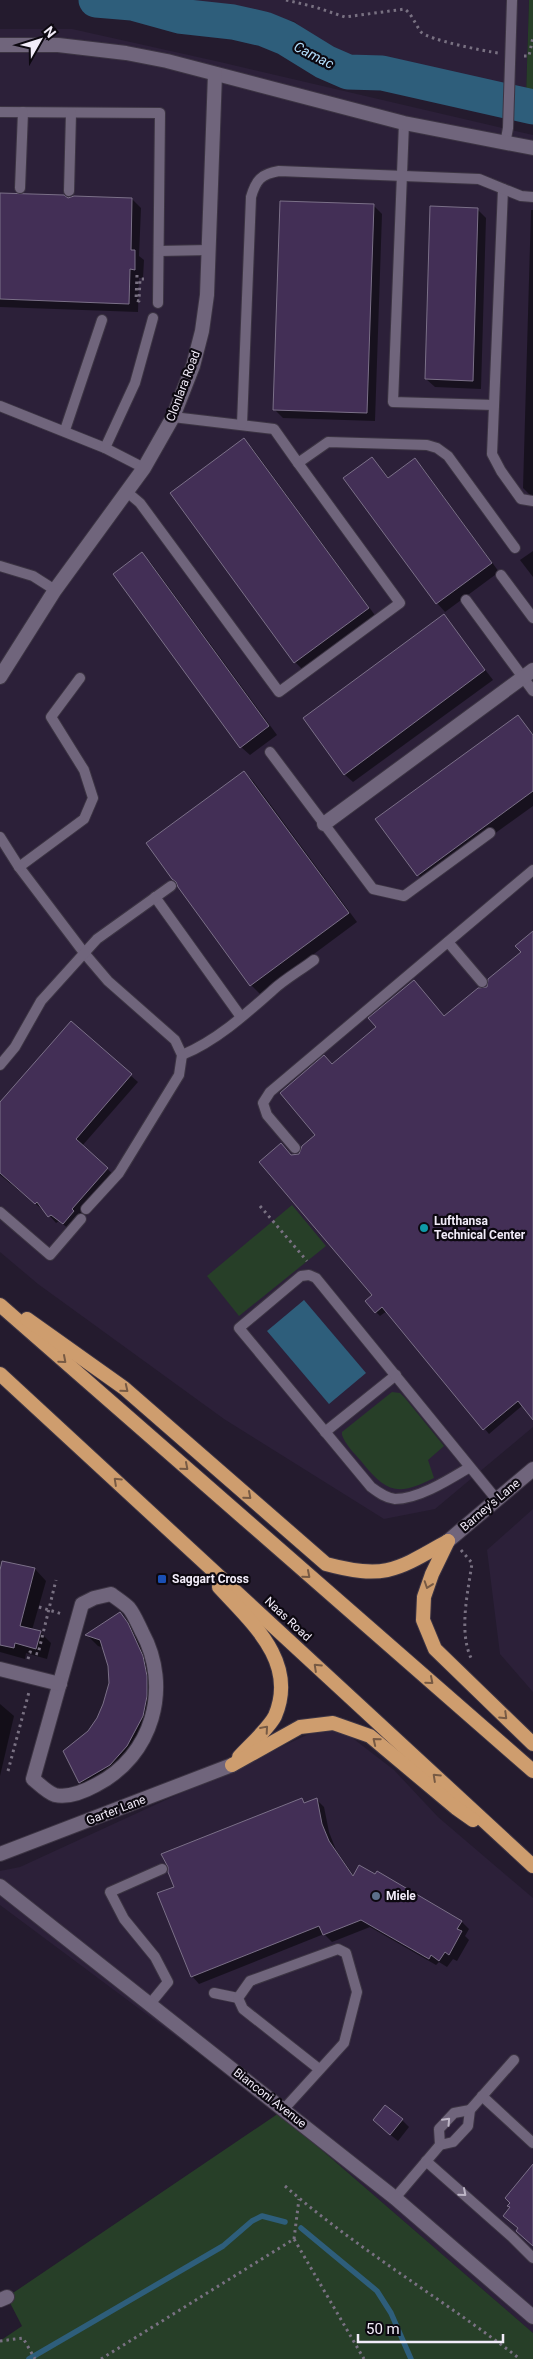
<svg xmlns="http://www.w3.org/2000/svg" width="533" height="2359" viewBox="0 0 533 2359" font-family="Roboto,sans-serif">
<rect width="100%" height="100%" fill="#241b2e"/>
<!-- built -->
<g fill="#2c2039">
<polygon points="142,0 529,0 526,96 498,91 449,75 330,58 317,42 294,21 270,19"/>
<polygon points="0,29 72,29 220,62 533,135 533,1427 435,1509 384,1519 224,1419 38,1284 0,1252"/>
<polygon points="533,1509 533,1692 500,1654 487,1550"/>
<polygon points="333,1723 394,1770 438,1817 533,1898 533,2333 279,2113 0,1905 0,1871 20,1867"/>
</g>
<!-- green -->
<g fill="#273f28">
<polygon points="529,0 533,0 533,115 527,114 526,96"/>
<polygon points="292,1205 326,1246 239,1316 207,1276"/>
<path d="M392 1392 400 1393 405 1398 444 1446 428 1460 434 1478C397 1497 386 1492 361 1461 354 1453 345 1444 342 1435V1432Z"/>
<polygon points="279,2113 533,2333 533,2359 0,2359 0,2341 22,2326 7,2297"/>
</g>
<!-- water -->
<polygon fill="#2e5e7b" points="304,1300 366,1373 329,1404 267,1331"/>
<!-- shadow -->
<g fill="#0007">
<polygon points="0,195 68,199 132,199 141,208 139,256 144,260 143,278 139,278 138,312 0,307"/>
<polygon points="373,205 382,214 375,421 283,418 274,409"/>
<polygon points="477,209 486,218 481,389 435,387 426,379"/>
<polygon points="531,210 533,210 533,498 523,488"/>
<polygon points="244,440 253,449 377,618 304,671 295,662"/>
<polygon points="372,458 389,478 415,460 423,468 499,572 445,612 437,603"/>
<polygon points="533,551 533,577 520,560"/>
<polygon points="142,554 151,563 277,735 250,755 241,747"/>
<polygon points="444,616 493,680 353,782 344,774"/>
<polygon points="518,716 533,734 533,806 426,883 418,875"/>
<polygon points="244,772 253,781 357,922 260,994 251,985"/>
<polygon points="533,933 533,1418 523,1405 489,1434 387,1311 380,1316 376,1312 374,1295 300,1155 317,1135 332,1065 444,1018 488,988 522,952"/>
<polygon points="71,1023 138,1082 82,1146 114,1175 78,1216 70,1230 59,1221 56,1223 44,1209 43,1210 0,1175 0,1101 2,1102"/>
<polygon points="35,1569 46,1581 32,1630 40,1632 51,1643 47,1659 26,1653 25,1659 0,1652 0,1575"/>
<polygon points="120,1613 131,1625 154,1668 139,1757 122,1777 91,1794 80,1783 65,1752 89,1732 98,1719 105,1704 110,1683 109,1665 104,1648 98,1646 87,1635"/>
<polygon points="0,1704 14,1716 0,1776"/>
<polygon points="301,1800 305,1804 317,1800 324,1807 329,1832 336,1850 354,1876 462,1922 469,1929 465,1936 469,1940 457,1961 453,1959 447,1967 439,1962 436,1965 370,1927 332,1942 324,1934 199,1984 192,1976 176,1887"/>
<polygon points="402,2120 409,2127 398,2141 381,2127"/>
</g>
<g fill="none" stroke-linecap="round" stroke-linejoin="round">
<!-- stream -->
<g stroke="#2e5e7b" stroke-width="5.5">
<polyline points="301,2228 377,2291 391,2313 411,2359"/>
<polyline points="29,2359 223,2246 252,2221 262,2216 285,2222"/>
</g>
<!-- river -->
<polyline stroke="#2e5e7b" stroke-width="35" points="96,0 132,3 179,16 233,22 264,29 286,38 325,62 348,72 382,73 533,107"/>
</g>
<!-- building -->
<g fill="#432f56" stroke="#7b7088">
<polygon points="0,193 64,195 68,198 74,196 132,198 131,250 135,250 135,270 130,269 129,304 0,299"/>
<polygon points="280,201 374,204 367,413 273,410"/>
<polygon points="430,206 478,208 473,381 425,379"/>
<polygon points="244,438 369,608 294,663 170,493"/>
<polygon points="372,457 388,478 415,458 492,563 436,604 343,478"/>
<polygon points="142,552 269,726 240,748 113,574"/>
<polygon points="444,614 485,670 344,775 303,718"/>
<polygon points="518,715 533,735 533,791 417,876 375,819"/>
<polygon points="244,771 349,913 250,986 178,887 176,882 172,879 146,843"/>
<polygon points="533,931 533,1420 518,1401 483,1430 382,1307 375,1313 365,1301 372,1295 259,1162 281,1143 291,1155 299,1154 302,1146 315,1135 280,1093 324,1055 332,1064 376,1027 368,1018 414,980 444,1016 478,988 487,987 488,979 521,952 515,946"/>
<polygon points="71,1021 132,1074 76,1139 108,1168 72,1209 74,1211 63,1224 51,1215 48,1217 37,1202 35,1204 0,1173 0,1102"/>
<polygon points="2,1561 35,1568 20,1626 41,1631 36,1649 15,1643 14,1648 0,1645 0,1570"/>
<polygon points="120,1612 128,1623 143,1656 147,1676 147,1696 143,1716 127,1746 110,1765 79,1783 63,1751 88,1731 97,1718 103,1704 109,1683 108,1666 100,1640 85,1635"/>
<polygon points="302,1798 304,1803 317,1798 322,1824 329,1841 353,1876 359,1865 375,1874 377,1871 462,1921 457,1929 462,1931 449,1955 445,1952 439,1961 431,1955 429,1959 361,1920 323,1935 319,1926 191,1977 157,1893 174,1887 168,1872 168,1867 161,1854"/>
<polygon points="385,2105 403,2119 390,2135 373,2120"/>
<polygon points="533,2164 533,2246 516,2231 518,2228 503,2216 510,2207 507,2206 510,2203 505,2198"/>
</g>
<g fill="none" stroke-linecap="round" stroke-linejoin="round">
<!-- service casing -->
<g stroke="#3c3443" stroke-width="12">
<g id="service">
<polyline points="0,112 160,113 158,303"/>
<polyline points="404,123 393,402 494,405"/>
<polyline points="505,144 508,128 512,0"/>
<polyline points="20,188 23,112"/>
<polyline points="503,189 492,454 501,471 521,499 533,501"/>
<polyline points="69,191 71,113"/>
<polyline points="159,251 209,250"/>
<polyline points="0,406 105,448 144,468"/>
<polyline points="173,417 274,429 298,463 328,442 427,445 437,448 448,456 515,548"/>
<path d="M242 424 251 197C256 180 261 174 279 171L479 179 521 196 533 197"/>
<polyline points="65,430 102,320"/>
<polyline points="105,448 135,383 153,318"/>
<polyline points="127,492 140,503 279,692 400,603 298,463"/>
<polyline points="0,566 33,576 55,590"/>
<polyline points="501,575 533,618"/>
<polyline points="466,600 533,691"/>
<polyline points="270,752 373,889 404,896 490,833"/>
<polyline points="0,837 19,867 85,954 108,981 175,1040 182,1055 179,1075 119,1173 86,1209"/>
<polyline points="19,867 84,819 93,798 84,770 51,717 80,678"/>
<polyline points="155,897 241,1017"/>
<polyline points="448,942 482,982"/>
<path d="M182 1055C216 1041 246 1014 273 990 285 979 301 970 314 960"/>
<polyline points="0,1065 15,1047 41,1001 97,939 171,886"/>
<polyline points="295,1148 267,1115 263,1103 270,1092 533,870"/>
<polyline points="0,1212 50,1255 81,1219"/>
<polyline points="325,1432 396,1375"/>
<path d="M470 1467C450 1479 419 1499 395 1499 386 1498 379 1493 371 1487L239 1328 301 1276 309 1275 316 1278 497 1500"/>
<polyline points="214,1993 238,1998"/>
<polyline points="150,2004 168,1982 155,1957 124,1919 110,1892 162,1869"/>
<polyline points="482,2096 533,2143"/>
<polyline points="284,2109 344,2043 357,1992 346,1953 338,1949 250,1981 238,1998 243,2009 319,2069"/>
<polyline points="440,2145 439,2129 454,2113 470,2110"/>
<polyline points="426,2161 512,2237 533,2258"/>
<polyline points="395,2198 440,2145 453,2142 468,2126 470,2110 514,2060"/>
</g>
</g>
<!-- minor casing -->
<g stroke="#3c3443" stroke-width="16">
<g id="minor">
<polyline points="0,45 58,45 126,53 167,61 404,123 533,148"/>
<polyline points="0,677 55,590 144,468 173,417 193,366 202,331 207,295 215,74"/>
<polyline points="324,824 533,670"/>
<path d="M111 1594C116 1598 124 1603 129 1608 134 1614 138 1624 142 1632 172 1687 153 1756 96 1785 85 1791 68 1798 55 1795 48 1793 39 1784 33 1779L82 1604 94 1598Z"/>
<polyline points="0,1669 60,1684"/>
<polyline points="0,1886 395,2198 533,2317"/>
<polyline points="0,2300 7,2297"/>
</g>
</g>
<!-- tertiary casing -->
<g stroke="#3c3443" stroke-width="16">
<g id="tertiary">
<polyline points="448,1541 533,1469"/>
<polyline points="0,1854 232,1765"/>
</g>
</g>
<!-- trunk casing -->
<g stroke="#3c3443" stroke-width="16">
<g id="trunk">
<polyline points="0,1305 533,1771"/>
<path d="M27 1319 124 1388 326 1564C385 1580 397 1570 448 1541"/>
<polyline points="0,1374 533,1866"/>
<polyline points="448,1541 432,1574 424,1597 423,1620 435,1649 533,1744"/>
<path d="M219 1587C252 1623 298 1662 275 1716 269 1728 249 1746 239 1757"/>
<polyline points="232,1765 300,1727 333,1723 370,1736 456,1808 473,1820"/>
</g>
</g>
<!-- path -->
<g stroke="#797182" stroke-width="3" stroke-dasharray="2.5 4" stroke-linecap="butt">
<path d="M286 0 315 7 345 17 405 9C413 16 415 24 421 32 429 40 484 51 498 53"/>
<polyline points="524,56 529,56 533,37"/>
<polyline points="137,275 136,300 139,301 140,279 144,279"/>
<polyline points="260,1206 307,1261"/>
<path d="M461 1550 472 1563C468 1592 458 1633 472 1660"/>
<polyline points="39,1607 62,1614"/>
<polyline points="28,1659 30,1652 38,1654 56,1580"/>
<polyline points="8,1771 29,1692"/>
<path d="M285 2186C358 2250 443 2299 520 2359"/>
<polyline points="294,2239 299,2199"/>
<polyline points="0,2341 23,2338 35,2359"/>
<polyline points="101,2359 294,2239 364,2359"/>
</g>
<!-- service -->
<use href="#service" stroke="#70657c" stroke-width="10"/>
<!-- minor -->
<use href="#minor" stroke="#70657c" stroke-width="14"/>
<!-- tertiary -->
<use href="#tertiary" stroke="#70657c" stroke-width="14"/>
<!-- trunk -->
<use href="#trunk" stroke="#ce9d6e" stroke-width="14"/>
</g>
<!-- one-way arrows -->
<defs><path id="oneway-chevron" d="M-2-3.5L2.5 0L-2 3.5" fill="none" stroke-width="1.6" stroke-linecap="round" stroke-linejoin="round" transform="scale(1.25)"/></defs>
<g stroke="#775a44">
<use href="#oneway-chevron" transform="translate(63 1360) rotate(41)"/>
<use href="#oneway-chevron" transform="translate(125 1389) rotate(39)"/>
<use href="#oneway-chevron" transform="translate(185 1467) rotate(41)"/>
<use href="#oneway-chevron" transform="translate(117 1481) rotate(-137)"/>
<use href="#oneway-chevron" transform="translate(248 1496) rotate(41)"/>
<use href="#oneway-chevron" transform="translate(307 1575) rotate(41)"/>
<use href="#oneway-chevron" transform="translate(428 1585) rotate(109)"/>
<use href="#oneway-chevron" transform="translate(317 1667) rotate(-137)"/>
<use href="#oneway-chevron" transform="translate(430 1681) rotate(41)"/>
<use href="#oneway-chevron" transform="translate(504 1716) rotate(44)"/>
<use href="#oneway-chevron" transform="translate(265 1729) rotate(-49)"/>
<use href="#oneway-chevron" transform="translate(376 1741) rotate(-141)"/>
<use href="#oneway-chevron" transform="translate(436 1777) rotate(-137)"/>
</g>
<g stroke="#beb6c7">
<use href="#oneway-chevron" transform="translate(447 2121) rotate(-47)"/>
<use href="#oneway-chevron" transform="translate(463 2193) rotate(41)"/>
</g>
<!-- markers -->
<circle fill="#0f9aa8" stroke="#0c0810" stroke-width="2" cx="424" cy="1228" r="5"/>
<rect fill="#1a4fb4" stroke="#0c0810" stroke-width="2" x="157" y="1574" width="10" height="10" rx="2.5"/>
<circle fill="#5c6f8a" stroke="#0c0810" stroke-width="2" cx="376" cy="1896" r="5"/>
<g text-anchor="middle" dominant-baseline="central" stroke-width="4.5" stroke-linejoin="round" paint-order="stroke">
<!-- street labels -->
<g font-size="12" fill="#f2ecf9" stroke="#0c0810">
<text transform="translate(183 386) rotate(-69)">Clonlara Road</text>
<text transform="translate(490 1505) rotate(-40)">Barney's Lane</text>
<text transform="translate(288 1619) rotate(43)">Naas Road</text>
<text transform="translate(116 1810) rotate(-21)">Garter Lane</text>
<text transform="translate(270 2098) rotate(38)">Bianconi Avenue</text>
</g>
<!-- poi labels -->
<g font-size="12" font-weight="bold" fill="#f2ecf9" stroke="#0c0810" text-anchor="start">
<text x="434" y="1221">Lufthansa<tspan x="434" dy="14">Technical Center</tspan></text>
<text x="172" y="1579">Saggart Cross</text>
<text x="386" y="1896">Miele</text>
</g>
<!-- water labels -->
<g font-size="14" font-style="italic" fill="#b3defb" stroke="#0c0810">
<text transform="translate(314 55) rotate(27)">Camac</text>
</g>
</g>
<!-- north arrow -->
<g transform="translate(40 40) rotate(51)" stroke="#0c0810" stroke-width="4" paint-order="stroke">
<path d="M0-4L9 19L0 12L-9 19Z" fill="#f2ecf9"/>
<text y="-8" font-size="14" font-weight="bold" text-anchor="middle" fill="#f2ecf9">N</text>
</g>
<!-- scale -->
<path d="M358 2334v8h145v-8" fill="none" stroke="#f2ecf9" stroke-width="2.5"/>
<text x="366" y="2334" font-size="15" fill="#f2ecf9" stroke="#0c0810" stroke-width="4" paint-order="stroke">50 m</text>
</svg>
